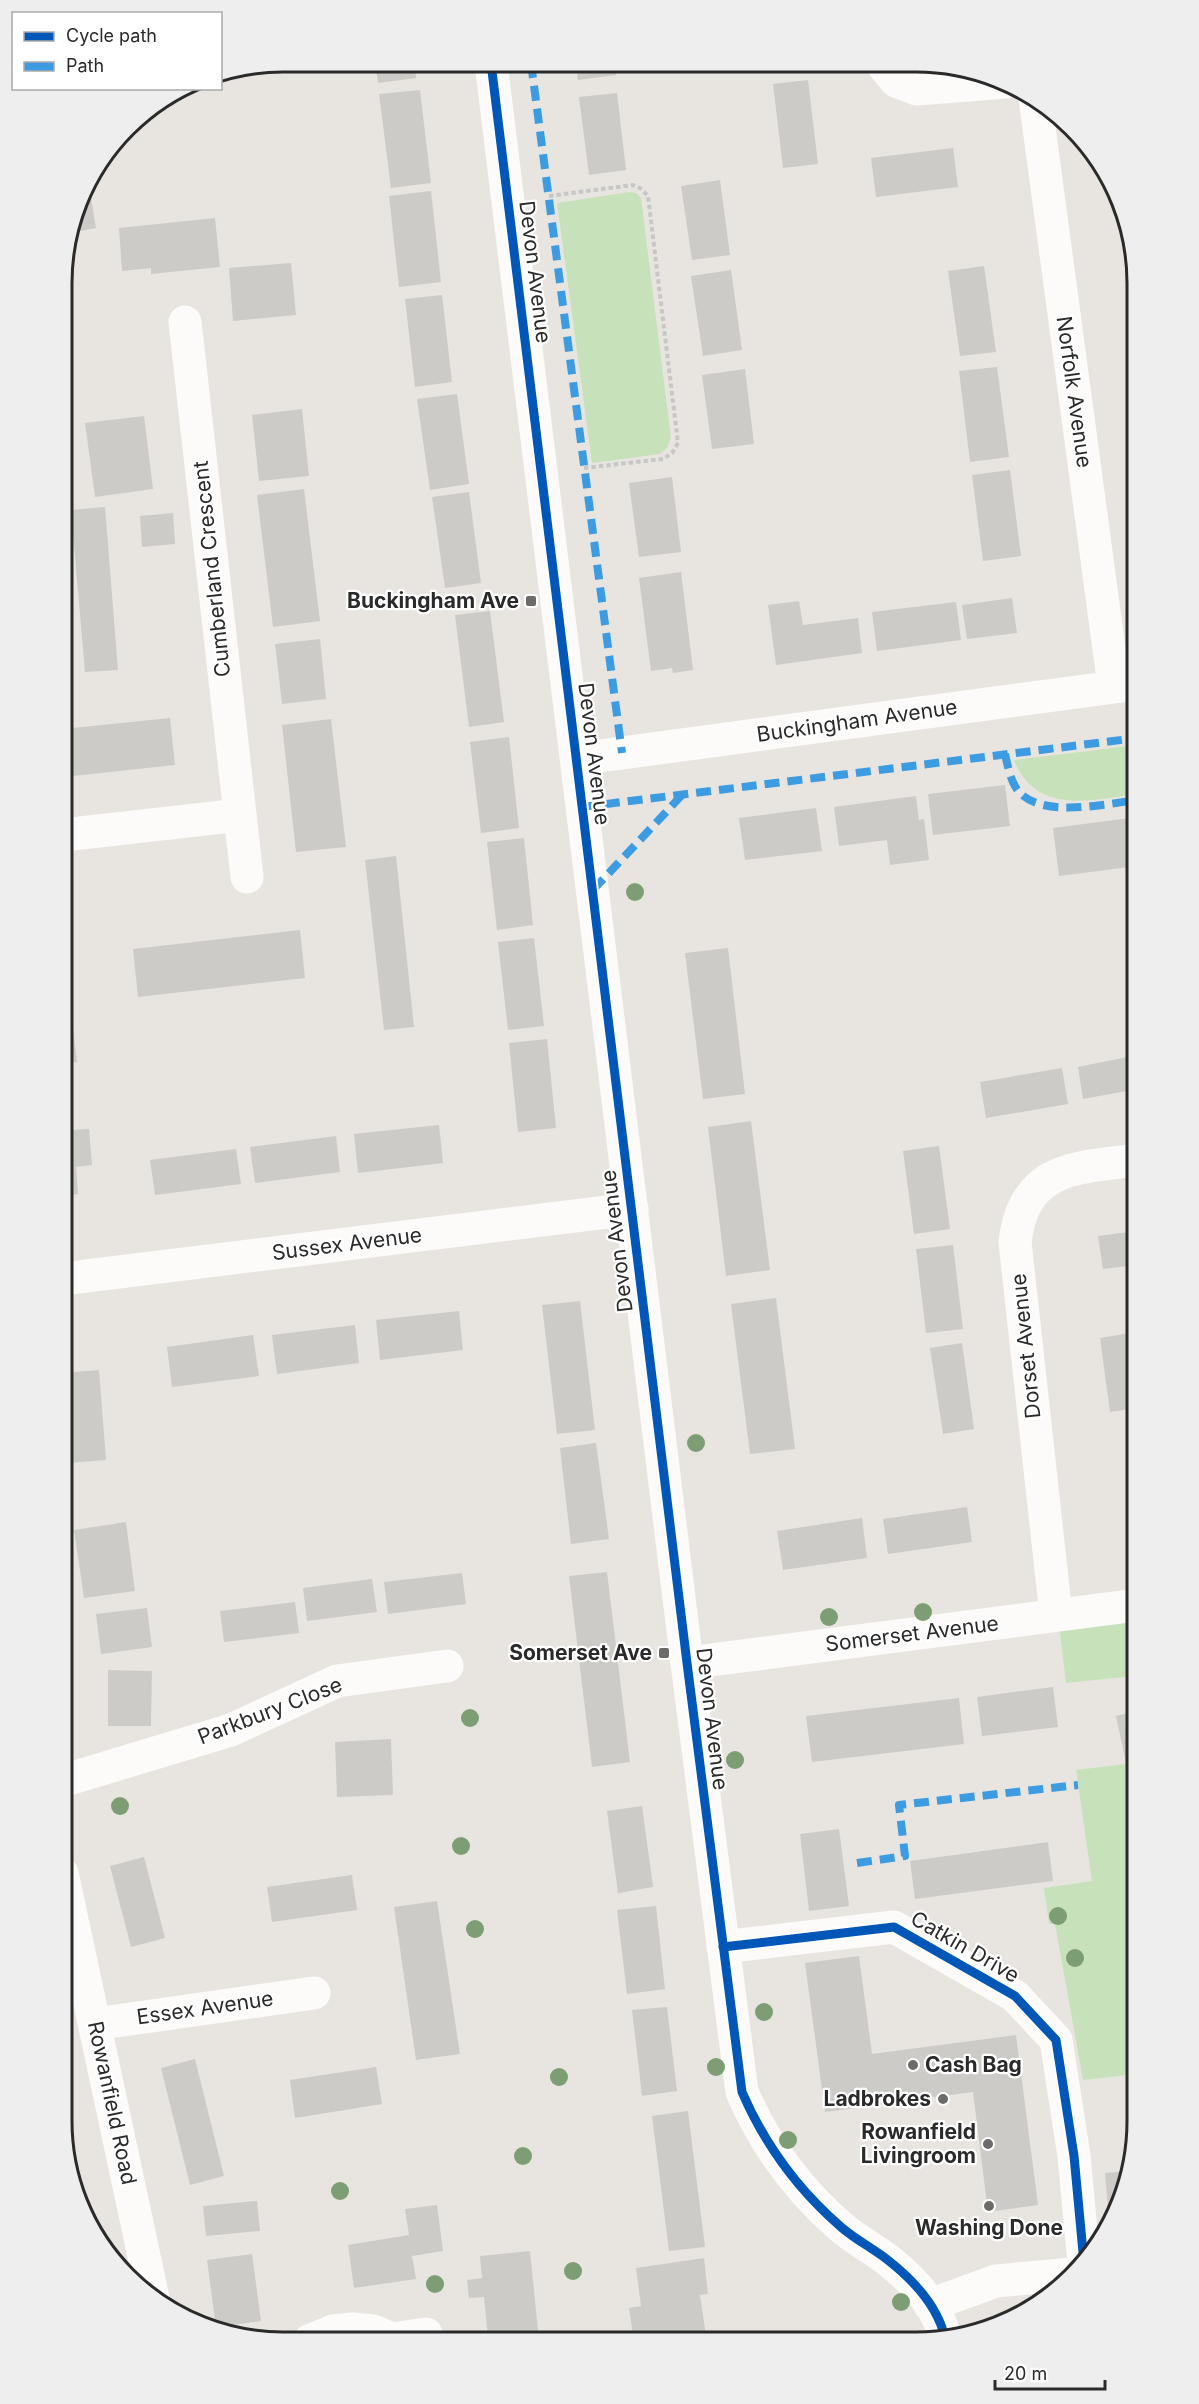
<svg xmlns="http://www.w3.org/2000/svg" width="1199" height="2404" viewBox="0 0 1199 2404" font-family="Inter,sans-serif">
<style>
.green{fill:#c7e2ba}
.building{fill:#cdcbc7}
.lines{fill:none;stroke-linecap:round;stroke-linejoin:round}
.path{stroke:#c8c7c7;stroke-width:4;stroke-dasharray:4.5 3;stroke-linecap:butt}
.minor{stroke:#fcfbfa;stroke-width:33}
.quiet{stroke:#3d9ce1;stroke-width:8;stroke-dasharray:15 8;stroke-linecap:butt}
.cycleway-casing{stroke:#fff;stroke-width:13}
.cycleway{stroke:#0057b8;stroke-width:9}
.tree{fill:#7d9e75}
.poi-dot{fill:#6c6b6a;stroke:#fff;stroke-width:2}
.labels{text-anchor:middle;stroke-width:4.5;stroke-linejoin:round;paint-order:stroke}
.street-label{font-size:21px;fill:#2a2a2a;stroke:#fff}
.poi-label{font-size:21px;font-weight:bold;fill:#2a2a2a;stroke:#fff;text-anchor:end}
.rim{fill:none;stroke:#2a2a2a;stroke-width:3}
</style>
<rect width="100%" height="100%" fill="#e8e5e0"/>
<g class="green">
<polygon points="629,192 636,193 641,198 671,438 667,448 660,454 592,463 557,203"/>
<path d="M1137 745V794C1091 800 1037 816 1014 760Z"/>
<polygon points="1137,1605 1137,1695 1134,1676 1066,1683 1058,1615"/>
<polygon points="1126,1764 1137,1815 1137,2074 1083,2080 1055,1924 1049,1924 1044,1888 1092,1881 1076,1770"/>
</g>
<g class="building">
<polygon points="375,62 415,62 416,78 378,83"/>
<polygon points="576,63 615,64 616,75 578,80"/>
<polygon points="808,80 818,164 783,168 773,84"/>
<polygon points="420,90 431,183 391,188 379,94"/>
<polygon points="617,93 626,170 589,175 579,97"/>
<polygon points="953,148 958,187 876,197 871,158"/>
<polygon points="720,180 730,255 692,260 681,186"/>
<polygon points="431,191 441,282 399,287 389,196"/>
<polygon points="90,192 96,228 70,233 82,193"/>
<polygon points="215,218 220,267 151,274 151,268 122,271 119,228"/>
<polygon points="291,263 296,315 233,321 229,268"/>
<polygon points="984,266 996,352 960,356 948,271"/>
<polygon points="731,270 742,350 703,356 691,276"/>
<polygon points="442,295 452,382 415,387 405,299"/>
<polygon points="997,367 1009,457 970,462 959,371"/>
<polygon points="745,369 754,444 712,449 702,375"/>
<polygon points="457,394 469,484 430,490 417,399"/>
<polygon points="302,409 309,476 259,481 252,415"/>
<polygon points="144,416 153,489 95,497 85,423"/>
<polygon points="1010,470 1021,556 983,561 972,475"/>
<polygon points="672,477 681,552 639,557 629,483"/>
<polygon points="304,489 320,621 273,627 257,495"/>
<polygon points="469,492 481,583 445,588 432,497"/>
<polygon points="105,507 118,670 85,672 71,510"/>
<polygon points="173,513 175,544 142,547 140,516"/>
<polygon points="681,572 693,670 673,673 672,668 651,671 639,578"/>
<polygon points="1012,598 1017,633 967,639 962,605"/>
<polygon points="799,601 803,625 858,618 862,653 776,665 768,605"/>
<polygon points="956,602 961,640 877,651 872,612"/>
<polygon points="490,611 504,722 469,727 455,615"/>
<polygon points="320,639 326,699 282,704 275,644"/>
<polygon points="170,718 175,765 63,777 63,729"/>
<polygon points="331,719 346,847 296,852 282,725"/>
<polygon points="509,737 519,828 481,833 470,742"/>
<polygon points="1005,785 1010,826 933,835 928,794"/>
<polygon points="916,796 919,820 924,819 929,860 890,865 887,840 839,846 834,807"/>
<polygon points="816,808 822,851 745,860 739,818"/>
<polygon points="1137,817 1137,866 1059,876 1053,828"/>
<polygon points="524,838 533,925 497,930 487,842"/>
<polygon points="396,856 414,1027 384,1030 365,860"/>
<polygon points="300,930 305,978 138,997 133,949"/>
<polygon points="534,938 544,1026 508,1030 498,942"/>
<polygon points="63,941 77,1062 63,1063"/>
<polygon points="728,948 745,1094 703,1099 685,953"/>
<polygon points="547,1039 556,1128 518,1132 509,1043"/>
<polygon points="1137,1055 1137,1089 1083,1099 1078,1067"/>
<polygon points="1062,1068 1068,1104 986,1118 980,1082"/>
<polygon points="70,1105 72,1130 89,1129 92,1165 76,1167 78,1194 62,1196 63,1106"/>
<polygon points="751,1121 770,1270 726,1276 708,1127"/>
<polygon points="439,1125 443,1163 358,1173 354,1134"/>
<polygon points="336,1136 340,1172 255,1183 250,1147"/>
<polygon points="939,1146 950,1229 914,1234 903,1151"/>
<polygon points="236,1149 241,1184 155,1195 150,1160"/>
<polygon points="1137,1231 1137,1265 1103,1269 1098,1236"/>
<polygon points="953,1245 963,1329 926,1333 916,1249"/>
<polygon points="776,1298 795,1449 750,1454 731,1304"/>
<polygon points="580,1301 595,1430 557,1434 542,1305"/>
<polygon points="459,1311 463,1350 380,1360 376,1320"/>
<polygon points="355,1325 359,1363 277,1374 272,1335"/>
<polygon points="1136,1332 1137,1408 1110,1412 1100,1338"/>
<polygon points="253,1335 259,1376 172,1387 167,1347"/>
<polygon points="962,1343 974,1429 943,1434 930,1348"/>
<polygon points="99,1370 106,1460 68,1463 62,1373"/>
<polygon points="596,1443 609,1539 571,1544 560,1448"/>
<polygon points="967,1507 972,1542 888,1554 883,1519"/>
<polygon points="862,1518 867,1558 783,1570 777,1531"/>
<polygon points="126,1522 135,1591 84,1598 74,1530"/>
<polygon points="607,1572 630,1762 592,1767 569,1576"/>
<polygon points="462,1573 466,1604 388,1614 384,1582"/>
<polygon points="372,1579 377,1612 307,1621 303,1588"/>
<polygon points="295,1602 299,1633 224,1642 220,1611"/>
<polygon points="147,1608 152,1647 101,1654 96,1614"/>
<polygon points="108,1670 152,1671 151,1726 108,1726"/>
<polygon points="1053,1687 1058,1727 982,1736 977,1697"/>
<polygon points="959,1698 964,1744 812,1762 806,1716"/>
<polygon points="1137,1711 1137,1810 1136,1810 1116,1716"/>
<polygon points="391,1739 393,1795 337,1797 335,1742"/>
<polygon points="642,1806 653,1887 618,1893 607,1811"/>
<polygon points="839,1829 849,1906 809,1911 800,1834"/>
<polygon points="1048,1842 1053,1881 915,1899 910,1861"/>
<polygon points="144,1857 165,1938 131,1947 110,1866"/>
<polygon points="352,1875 357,1910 272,1922 267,1887"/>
<polygon points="437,1901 460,2054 416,2060 394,1907"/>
<polygon points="656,1906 665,1989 627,1994 617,1910"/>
<polygon points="859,1956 872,2054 1016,2035 1038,2205 988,2212 973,2092 825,2112 805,1963"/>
<polygon points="667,2007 677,2091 642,2096 632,2010"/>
<polygon points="195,2059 224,2176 190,2185 161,2068"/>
<polygon points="376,2067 382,2104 295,2118 290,2080"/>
<polygon points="688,2111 705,2247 669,2251 652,2116"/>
<polygon points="1129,2171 1121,2205 1120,2207 1108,2208 1105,2173"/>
<polygon points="257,2201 260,2231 206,2236 203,2206"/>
<polygon points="437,2205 443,2251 412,2256 416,2279 354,2288 348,2245 409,2235 405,2209"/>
<polygon points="530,2251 539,2341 473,2341 473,2339 488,2337 484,2297 469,2298 467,2280 482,2278 480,2256"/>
<polygon points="252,2254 261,2321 216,2327 207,2260"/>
<polygon points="704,2258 708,2294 700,2295 707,2342 634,2342 629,2308 641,2306 636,2268"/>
</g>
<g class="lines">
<polyline class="path" points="549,196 633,185 640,188 648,196 678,443 672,453 663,459 584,468"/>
<g class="minor">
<path d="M491 63 687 1663 742 2092C765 2145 797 2189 841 2227 856 2240 874 2249 889 2261 913 2280 938 2307 945 2338"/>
<polyline points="883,65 896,81 917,89 1006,82"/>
<polyline points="1035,98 1114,686"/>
<polyline points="185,322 247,877"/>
<polyline points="577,759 1137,684"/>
<polyline points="63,835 240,815"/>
<polyline points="62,1279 632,1209"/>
<path d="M1056 1615 1015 1242C1024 1166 1076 1168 1137 1160"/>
<polyline points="687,1663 1137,1605"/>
<polyline points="62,1781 231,1730 337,1681 447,1666"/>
<polyline points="62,1873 153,2298"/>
<polyline points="723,1947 894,1927 1015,1996 1056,2040 1074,2156 1084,2263"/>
<polyline points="95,2024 314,1993"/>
<polyline points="930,2305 996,2281 1073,2274"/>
<polyline points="309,2341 333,2331 353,2329 373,2331 392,2339 426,2334"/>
</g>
<g class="quiet">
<polyline points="531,63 622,753"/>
<path d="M1005 754C1008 767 1011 784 1020 793 1045 818 1105 804 1137 800"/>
<polyline points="582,807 1137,738"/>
<polyline points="593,890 682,795"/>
<polyline points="857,1863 905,1856 899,1805 1078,1785"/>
</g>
<defs>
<g id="cycleway">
<path d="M491 63 687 1663 742 2092C765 2145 797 2189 841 2227 856 2240 874 2249 889 2261 913 2280 938 2307 945 2338"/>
<polyline points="723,1947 894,1927 1015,1996 1056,2040 1074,2156 1084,2263"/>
</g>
</defs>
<use href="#cycleway" class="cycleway-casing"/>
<use href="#cycleway" class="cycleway"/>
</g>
<g class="tree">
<circle cx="635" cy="892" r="9"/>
<circle cx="696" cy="1443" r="9"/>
<circle cx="923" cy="1612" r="9"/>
<circle cx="829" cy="1617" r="9"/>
<circle cx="470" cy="1718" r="9"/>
<circle cx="735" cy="1760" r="9"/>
<circle cx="120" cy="1806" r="9"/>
<circle cx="461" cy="1846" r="9"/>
<circle cx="1058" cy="1916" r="9"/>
<circle cx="475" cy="1929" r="9"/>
<circle cx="1075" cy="1958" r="9"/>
<circle cx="764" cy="2012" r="9"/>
<circle cx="716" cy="2067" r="9"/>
<circle cx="559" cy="2077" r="9"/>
<circle cx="788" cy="2140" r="9"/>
<circle cx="523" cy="2156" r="9"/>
<circle cx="340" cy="2191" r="9"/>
<circle cx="573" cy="2271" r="9"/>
<circle cx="435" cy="2284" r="9"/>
<circle cx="901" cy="2302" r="9"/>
</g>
<g class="poi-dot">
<rect x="525" y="595" width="12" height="12" rx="3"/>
<rect x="658" y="1647" width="12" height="12" rx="3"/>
<circle cx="913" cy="2065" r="6"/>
<circle cx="943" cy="2099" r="6"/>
<circle cx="988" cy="2144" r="6"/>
<circle cx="989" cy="2206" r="6"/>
</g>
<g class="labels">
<g class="street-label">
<text transform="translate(535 272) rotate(83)" y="7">Devon Avenue</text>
<text transform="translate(1074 392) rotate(82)" y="7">Norfolk Avenue</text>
<text transform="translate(212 569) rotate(-96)" y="7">Cumberland Crescent</text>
<text transform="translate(857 721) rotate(-8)" y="7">Buckingham Avenue</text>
<text transform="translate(594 754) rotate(83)" y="7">Devon Avenue</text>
<text transform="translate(617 1241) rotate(-97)" y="7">Devon Avenue</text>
<text transform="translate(347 1244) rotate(-7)" y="7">Sussex Avenue</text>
<text transform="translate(1026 1346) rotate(-96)" y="7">Dorset Avenue</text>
<text transform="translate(912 1634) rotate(-7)" y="7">Somerset Avenue</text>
<text transform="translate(270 1711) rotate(-21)" y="7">Parkbury Close</text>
<text transform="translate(712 1719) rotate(83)" y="7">Devon Avenue</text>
<text transform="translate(965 1947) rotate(30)" y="7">Catkin Drive</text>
<text transform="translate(205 2008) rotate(-8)" y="7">Essex Avenue</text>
<text transform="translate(112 2103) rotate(78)" y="7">Rowanfield Road</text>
</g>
<g class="poi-label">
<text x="519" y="608">Buckingham Ave</text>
<text x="652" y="1660">Somerset Ave</text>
<text x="925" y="2072" text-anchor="start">Cash Bag</text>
<text x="931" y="2106">Ladbrokes</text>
<text x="976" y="2139">Rowanfield<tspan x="976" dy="24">Livingroom</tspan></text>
<text x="989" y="2235" text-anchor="middle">Washing Done</text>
</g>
</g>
<path d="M0 0H1199V2404H0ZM283 72H916A211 211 0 0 1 1127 283V2121A211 211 0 0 1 916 2332H283A211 211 0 0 1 72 2121V283A211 211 0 0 1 283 72Z" fill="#eee" fill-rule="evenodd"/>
<path class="rim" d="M283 72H916A211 211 0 0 1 1127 283V2121A211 211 0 0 1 916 2332H283A211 211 0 0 1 72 2121V283A211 211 0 0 1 283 72Z"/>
<rect x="12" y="12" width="210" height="78" fill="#ffffff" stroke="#aaaaaa" stroke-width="1.5"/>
<rect x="24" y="32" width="30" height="9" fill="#0057b8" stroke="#aaaaaa" stroke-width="1.5"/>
<text x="66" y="42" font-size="18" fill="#2a2a2a">Cycle path</text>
<rect x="24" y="62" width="30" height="9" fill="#3d9ce1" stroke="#aaaaaa" stroke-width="1.5"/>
<text x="66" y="72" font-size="18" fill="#2a2a2a">Path</text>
<path d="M995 2380v9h110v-9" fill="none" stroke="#2a2a2a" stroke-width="3"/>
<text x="1004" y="2380" font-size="18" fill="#2a2a2a" stroke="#ffffff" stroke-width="4.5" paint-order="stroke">20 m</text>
</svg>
